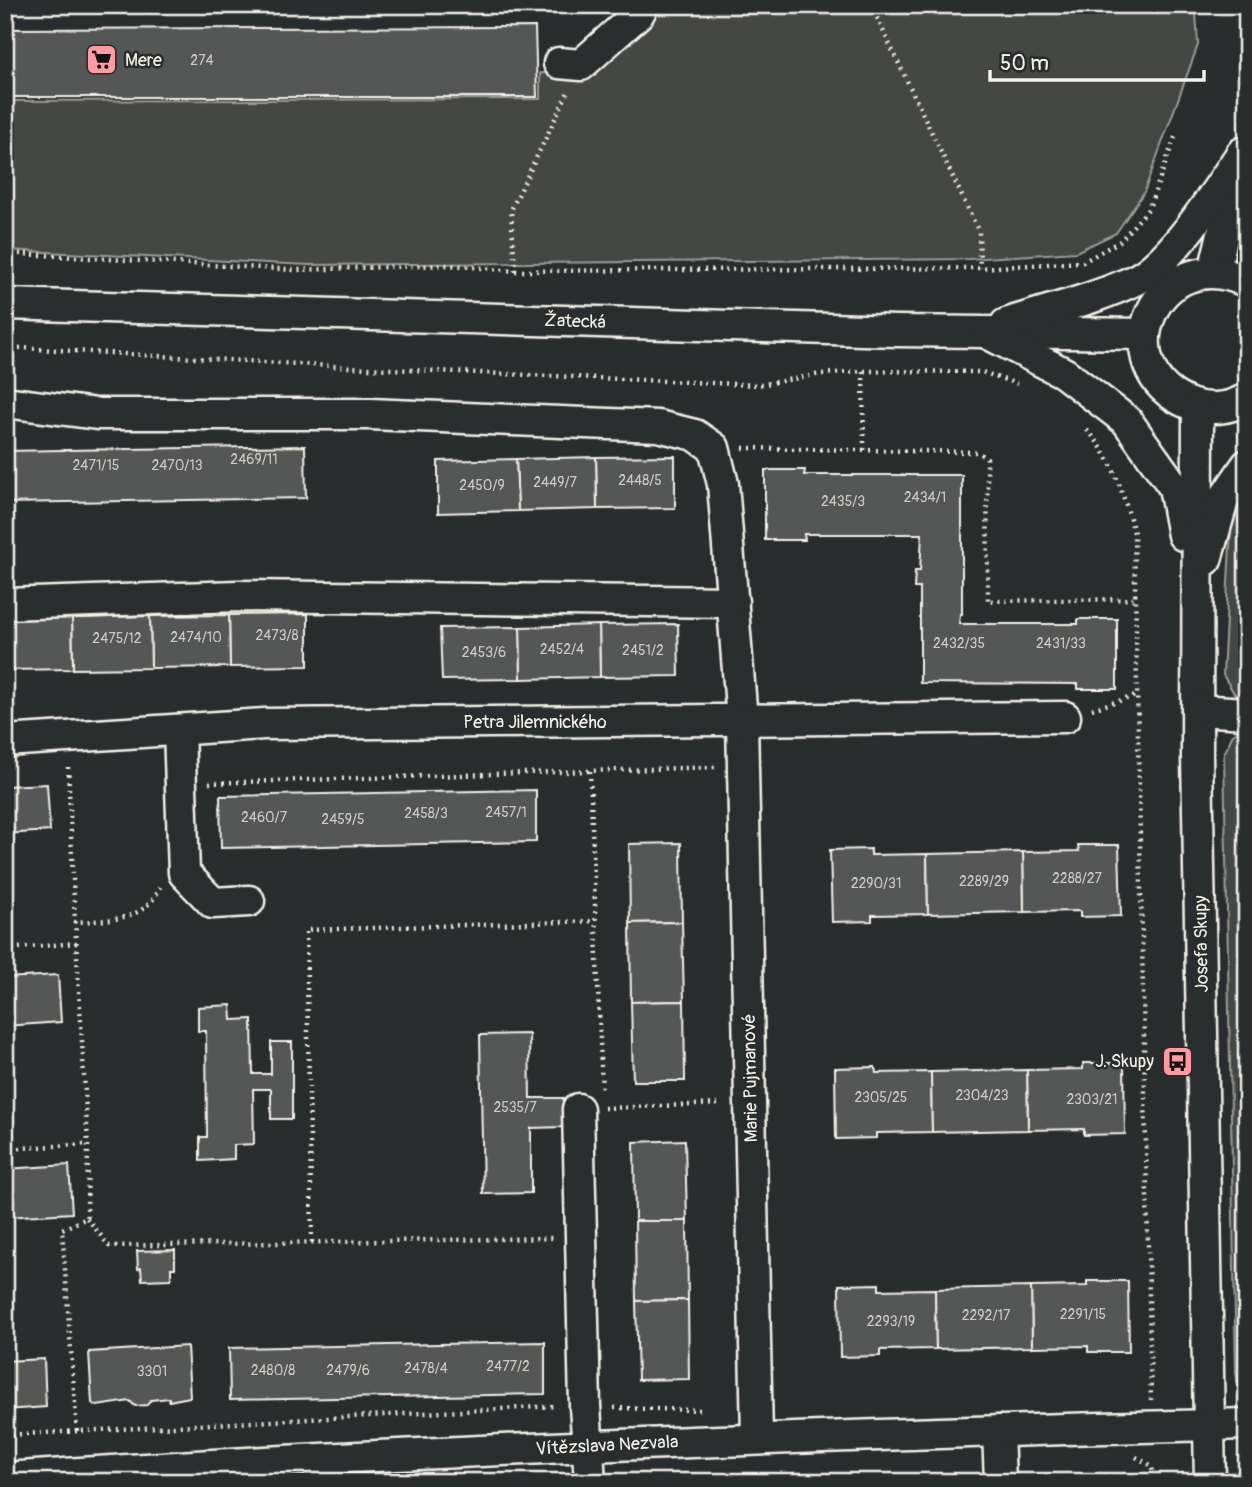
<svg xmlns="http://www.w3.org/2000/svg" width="1252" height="1487" viewBox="0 0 1252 1487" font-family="Pangolin,sans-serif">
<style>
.green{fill:#444645;stroke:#9c9c96;stroke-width:2}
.building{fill:#555756;stroke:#f4f1e8;stroke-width:2}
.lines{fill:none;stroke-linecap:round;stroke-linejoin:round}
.minor-casing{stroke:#f4f1e8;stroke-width:35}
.path{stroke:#f4f1e8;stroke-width:4.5;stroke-dasharray:2 5;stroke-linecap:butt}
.minor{stroke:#2a2d2e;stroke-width:30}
.labels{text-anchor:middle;stroke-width:5;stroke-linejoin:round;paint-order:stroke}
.number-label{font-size:14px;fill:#cccac4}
.poi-label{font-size:18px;fill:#f4f1e8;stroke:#2a2d2e;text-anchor:start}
.street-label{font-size:18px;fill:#f4f1e8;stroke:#2a2d2e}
</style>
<rect width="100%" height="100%" fill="#2a2d2e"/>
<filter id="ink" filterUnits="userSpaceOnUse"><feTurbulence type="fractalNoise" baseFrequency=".0143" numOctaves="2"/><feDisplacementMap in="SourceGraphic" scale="14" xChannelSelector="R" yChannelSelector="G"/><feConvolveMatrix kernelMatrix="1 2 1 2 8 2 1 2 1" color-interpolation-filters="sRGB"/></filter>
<g filter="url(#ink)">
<g class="green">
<polygon points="657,5 1191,5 1196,13 1198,45 1144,192 1116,233 1076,252 969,259 309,265 5,250 5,101 540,99 540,73 562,74 629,35 640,34"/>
<polygon points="1247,481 1247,702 1234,693 1223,675 1231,527"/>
<polygon points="1247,726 1247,1397 1238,1386 1236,1372 1224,754 1233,734"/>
</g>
<g class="building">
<polygon points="535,27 537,97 5,97 5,29"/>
<polygon points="305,446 306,498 5,503 5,451"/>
<polygon points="675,456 675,508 597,509 596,457"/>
<polygon points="596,457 597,509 518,511 516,459"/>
<polygon points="516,459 518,511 438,513 438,461"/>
<polygon points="765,470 805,470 804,475 962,475 962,614 960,614 959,624 1078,624 1078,619 1117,619 1117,689 1078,689 1078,684 920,683 920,588 914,588 915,571 920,571 922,534 804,534 805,540 765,540"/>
<polygon points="308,614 308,666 230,667 229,615"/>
<polygon points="229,615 230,667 151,668 150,616"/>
<polygon points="150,616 151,668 73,669 72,618"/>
<polygon points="72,618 73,669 5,670 5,619"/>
<polygon points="678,624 679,676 600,677 599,625"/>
<polygon points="599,625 600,677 521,679 520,627"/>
<polygon points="520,627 521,679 442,680 440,628"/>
<polygon points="47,784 50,831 5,834 5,786"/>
<polygon points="536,790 536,842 221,848 220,796"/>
<polygon points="681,843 682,922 630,923 629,844"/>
<polygon points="1078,845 1119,845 1121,916 1080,917 1080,911 1024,912 1023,852 1079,851"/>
<polygon points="871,849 871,855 927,854 928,914 872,915 872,921 832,922 830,850"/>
<polygon points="1023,852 1024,912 928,914 927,854"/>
<polygon points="682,922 684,1001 631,1002 630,923"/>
<polygon points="58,975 61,1022 5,1026 5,978"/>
<polygon points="684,1001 685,1081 633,1081 631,1002"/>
<polygon points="231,1005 232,1020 252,1019 253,1074 271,1074 271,1042 292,1042 292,1119 271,1119 271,1089 253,1089 254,1144 234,1145 234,1159 200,1161 200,1137 207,1137 206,1031 198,1031 198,1007"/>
<polygon points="529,1034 530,1098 563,1098 564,1127 531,1128 531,1193 483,1194 480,1035"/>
<polygon points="1083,1063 1124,1063 1125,1134 1084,1135 1084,1129 1028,1130 1027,1070 1083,1069"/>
<polygon points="875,1067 876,1073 931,1072 932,1132 876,1133 876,1138 836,1139 835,1068"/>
<polygon points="1027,1070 1028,1130 932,1132 931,1072"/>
<polygon points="685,1140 687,1221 635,1221 634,1142"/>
<polygon points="69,1165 72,1213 5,1217 5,1169"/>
<polygon points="635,1221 687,1221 688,1300 636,1301"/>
<polygon points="175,1250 175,1268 171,1268 171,1279 142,1280 141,1268 138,1269 137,1251"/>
<polygon points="1087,1281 1128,1281 1129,1352 1088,1352 1088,1346 1032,1347 1031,1287 1087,1286"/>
<polygon points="879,1284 879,1290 935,1289 936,1349 880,1350 880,1356 840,1357 839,1285"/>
<polygon points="1031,1287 1032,1347 936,1349 935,1289"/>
<polygon points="688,1300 689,1379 638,1380 636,1301"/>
<polygon points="545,1342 545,1394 230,1400 229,1348"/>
<polygon points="187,1346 190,1397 169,1401 169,1398 151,1400 147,1405 135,1406 130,1401 97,1406 92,1403 89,1352"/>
<polygon points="44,1359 46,1407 5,1410 5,1361"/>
</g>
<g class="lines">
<defs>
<g id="minor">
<polyline points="559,63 581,65 639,13 643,5"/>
<polyline points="1214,272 1238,170"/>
<path d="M1247 282C1156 238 1101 369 1190 404 1208 411 1231 409 1247 398"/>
<polyline points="5,304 897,331 1144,334"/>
<path d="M1006 324C1048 310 1100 298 1139 278 1175 258 1219 187 1242 153"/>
<polyline points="989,334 1064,373 1127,421 1174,487 1183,535"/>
<polyline points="5,402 97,414 370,414 658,426 695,435 714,448 723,484 742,720 757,1437"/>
<polyline points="1198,407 1197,755 1210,1482"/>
<polyline points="1206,560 1223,500 1247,465"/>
<polyline points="5,604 238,596 733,602"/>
<polyline points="1197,710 1247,713"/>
<polyline points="179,730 184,873 213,903 249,901"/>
<polyline points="5,741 264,724 1065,717"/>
<polyline points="578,1109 585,1406 590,1482"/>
<polyline points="998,1431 1000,1482"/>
<path d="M5 1478C419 1450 833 1435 1247 1424"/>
</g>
</defs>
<use href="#minor" class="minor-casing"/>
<g class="path">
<polyline points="871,5 979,232 980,268"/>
<polyline points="5,253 295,270 450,265 515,271 980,268 1083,262 1120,241 1149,208 1175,137"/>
<polyline points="515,271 511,210 568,92"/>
<polyline points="5,347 366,368 759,385 821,374 863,371 982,372 1017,384"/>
<polyline points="863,371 864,450"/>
<path d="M1087 430C1113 456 1125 499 1134 533L1151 1400"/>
<polyline points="743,448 976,452 987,458 988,601 1137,599"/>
<polyline points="1092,709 1139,695"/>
<polyline points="68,767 75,922"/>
<polyline points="590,771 602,1092"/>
<polyline points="209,783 715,767"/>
<polyline points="5,949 77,943"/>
<polyline points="604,1108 721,1104"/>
<polyline points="5,1149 88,1144"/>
<polyline points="87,1218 109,1246 555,1238"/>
<polyline points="312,1242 306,930 595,921"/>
<polyline points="614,1408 700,1410"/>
<path d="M77 1431 62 1229 87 1218 88 1144 75 922C108 920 146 922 160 887"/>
<polyline points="5,1435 557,1406"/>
<polyline points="1136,1457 1152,1466 1154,1482"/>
</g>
<use href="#minor" class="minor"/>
</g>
</g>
<defs>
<symbol id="supermarket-square" viewBox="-11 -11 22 22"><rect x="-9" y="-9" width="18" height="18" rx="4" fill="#ff9aa2" stroke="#2a2d2e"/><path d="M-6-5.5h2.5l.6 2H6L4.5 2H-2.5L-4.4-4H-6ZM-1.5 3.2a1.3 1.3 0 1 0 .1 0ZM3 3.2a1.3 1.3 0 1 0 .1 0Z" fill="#111"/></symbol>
<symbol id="bus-square" viewBox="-11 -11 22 22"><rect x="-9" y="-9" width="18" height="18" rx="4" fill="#ff9aa2" stroke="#2a2d2e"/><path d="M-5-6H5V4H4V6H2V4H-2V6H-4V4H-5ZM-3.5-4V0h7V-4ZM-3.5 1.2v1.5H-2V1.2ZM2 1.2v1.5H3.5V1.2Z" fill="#111"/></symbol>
</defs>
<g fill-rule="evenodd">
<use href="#supermarket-square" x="84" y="42" width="35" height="35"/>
<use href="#bus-square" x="1160" y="1044" width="35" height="35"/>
</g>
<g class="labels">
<g class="number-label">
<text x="202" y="65">274</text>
<text x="254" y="464">2469/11</text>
<text x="96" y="470">2471/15</text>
<text x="177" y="470">2470/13</text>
<text x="640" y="485">2448/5</text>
<text x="555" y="487">2449/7</text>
<text x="482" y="490">2450/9</text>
<text x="925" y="502">2434/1</text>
<text x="843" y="506">2435/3</text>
<text x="277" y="640">2473/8</text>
<text x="196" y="642">2474/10</text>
<text x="117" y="643">2475/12</text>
<text x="959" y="648">2432/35</text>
<text x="1061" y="648">2431/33</text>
<text x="562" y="654">2452/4</text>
<text x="643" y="655">2451/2</text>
<text x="484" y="657">2453/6</text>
<text x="506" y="817">2457/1</text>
<text x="426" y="818">2458/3</text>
<text x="264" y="822">2460/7</text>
<text x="343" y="824">2459/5</text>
<text x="1077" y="883">2288/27</text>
<text x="984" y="886">2289/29</text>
<text x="876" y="888">2290/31</text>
<text x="982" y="1100">2304/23</text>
<text x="881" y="1102">2305/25</text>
<text x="1092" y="1104">2303/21</text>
<text x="515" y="1112">2535/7</text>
<text x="1083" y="1319">2291/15</text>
<text x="986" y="1320">2292/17</text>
<text x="891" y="1326">2293/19</text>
<text x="508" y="1371">2477/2</text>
<text x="426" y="1373">2478/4</text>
<text x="273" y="1375">2480/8</text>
<text x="348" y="1375">2479/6</text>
<text x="152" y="1376">3301</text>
</g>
<g class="poi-label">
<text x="125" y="66">Mere</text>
<text x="1154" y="1067" text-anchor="end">J. Skupy</text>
</g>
<g class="street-label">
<text transform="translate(575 321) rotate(2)" y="6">Žatecká</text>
<text x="535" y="728">Petra Jilemnického</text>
<text transform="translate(1201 944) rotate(-91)" y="6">Josefa Skupy</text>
<text transform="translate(750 1078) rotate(-91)" y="6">Marie Pujmanové</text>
<text transform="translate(607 1445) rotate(-3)" y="6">Vítězslava Nezvala</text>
</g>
</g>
<rect width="1252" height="1487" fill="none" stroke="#2a2d2e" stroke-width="28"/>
<rect x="14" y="14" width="1224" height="1459" fill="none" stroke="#f4f1e8" stroke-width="2.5" filter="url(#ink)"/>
<path d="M990 70v10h214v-10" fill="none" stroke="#f4f1e8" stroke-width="3.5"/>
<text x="1000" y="70" font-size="21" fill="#f4f1e8" stroke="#2a2d2e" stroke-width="5" paint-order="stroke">50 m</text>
</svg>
